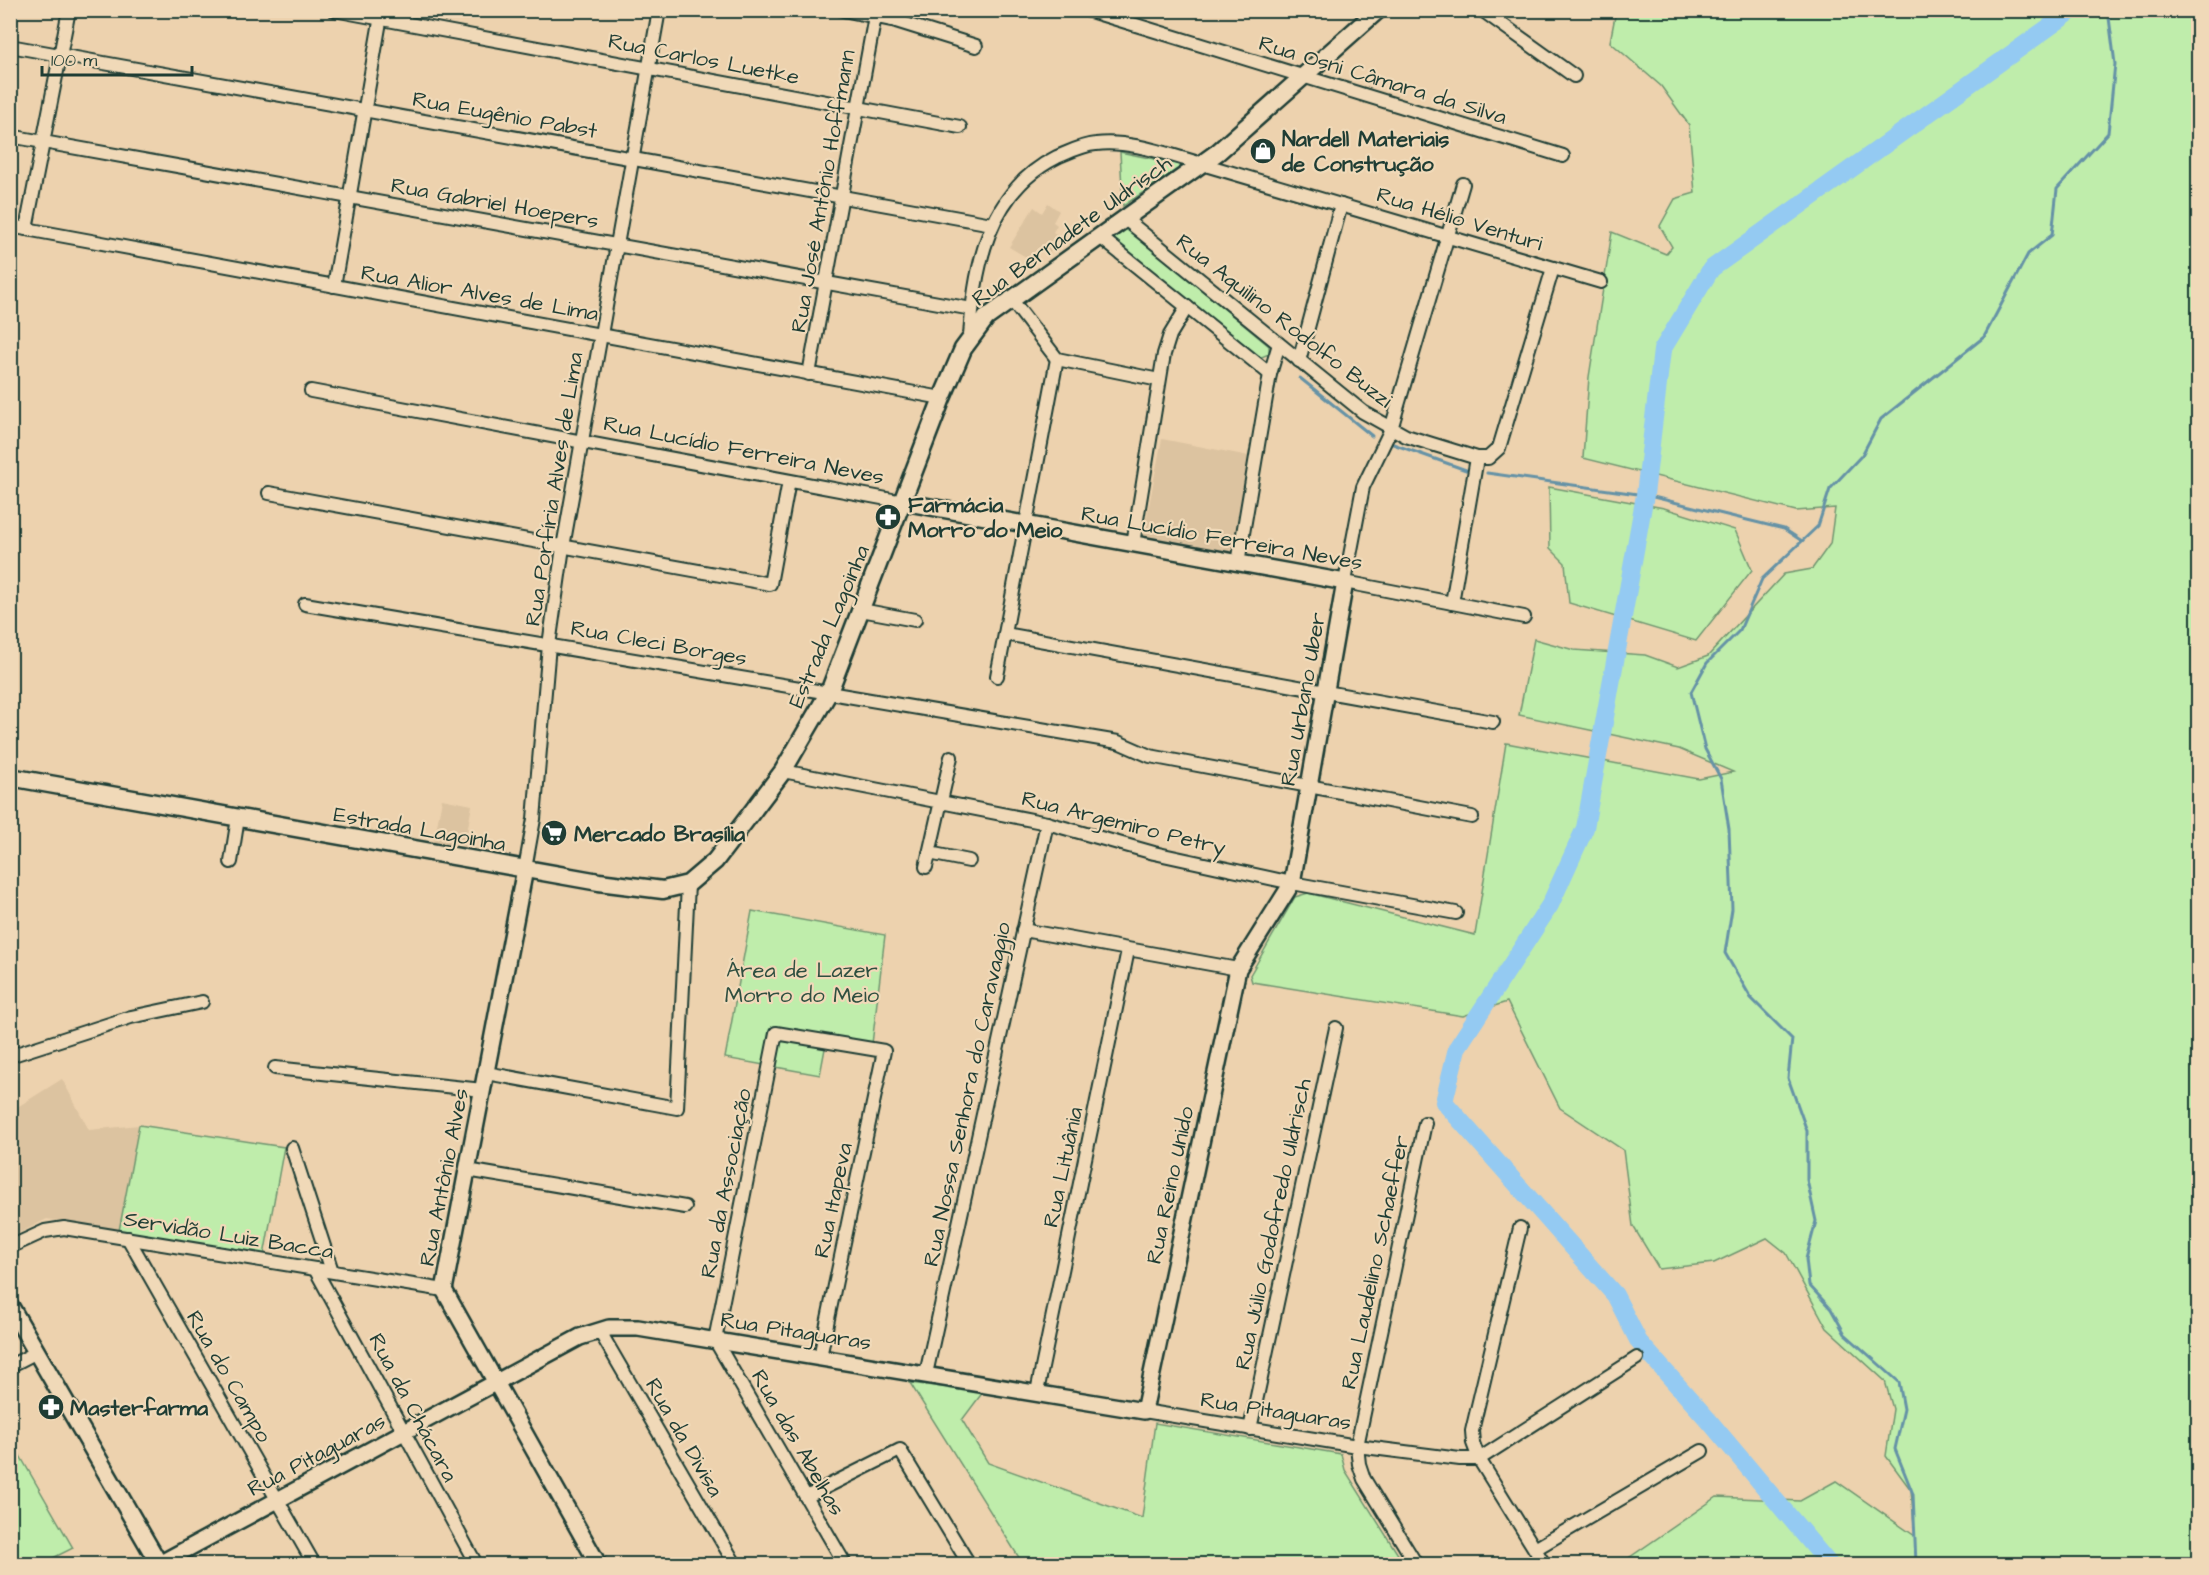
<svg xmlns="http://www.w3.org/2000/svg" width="2209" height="1575" viewBox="0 0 2209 1575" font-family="'Architects Daughter',sans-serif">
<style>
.built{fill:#dcc3a0}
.green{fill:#bfedab;stroke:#6f9570;stroke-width:1.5}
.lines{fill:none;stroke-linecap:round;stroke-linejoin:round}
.stream{stroke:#6592a6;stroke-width:3}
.river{stroke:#94caf2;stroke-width:18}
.minor-casing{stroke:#1f3d34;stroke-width:16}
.tertiary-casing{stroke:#1f3d34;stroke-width:20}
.secondary-casing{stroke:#1f3d34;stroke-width:21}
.minor{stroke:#f0d9b8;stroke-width:12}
.tertiary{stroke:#f0d9b8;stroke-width:15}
.secondary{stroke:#f0d9b8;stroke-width:16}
.labels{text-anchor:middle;stroke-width:4.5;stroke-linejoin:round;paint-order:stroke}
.street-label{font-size:22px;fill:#1f3d34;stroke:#f0d9b8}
.poi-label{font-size:22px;font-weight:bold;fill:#1f3d34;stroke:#f0d9b8;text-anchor:start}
.park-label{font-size:22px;fill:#2f4f40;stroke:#f0d9b8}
</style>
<rect width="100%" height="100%" fill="#edd2ae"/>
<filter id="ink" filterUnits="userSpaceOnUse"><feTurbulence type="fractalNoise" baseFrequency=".0167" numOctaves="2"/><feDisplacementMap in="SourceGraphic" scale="12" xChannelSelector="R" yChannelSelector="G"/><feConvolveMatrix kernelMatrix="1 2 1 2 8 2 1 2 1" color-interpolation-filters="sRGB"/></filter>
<g filter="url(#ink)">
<g class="built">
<polygon points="1048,203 1059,211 1053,222 1057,225 1053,232 1060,237 1049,254 1038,248 1031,260 1009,247 1034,207 1042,213"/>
<polygon points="1162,439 1249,456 1231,553 1143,536"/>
<polygon points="442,799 472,805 464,849 434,842"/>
<polygon points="62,1079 89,1130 139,1125 119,1231 47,1219 11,1237 11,1111"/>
</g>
<g class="green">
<polygon points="1616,11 2198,11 2198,1564 1620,1564 1717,1497 1800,1501 1836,1481 1915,1536 1911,1490 1886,1456 1893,1409 1885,1381 1827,1328 1786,1253 1767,1238 1714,1263 1659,1269 1633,1226 1623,1150 1560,1108 1507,1002 1463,1016 1252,982 1250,975 1295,897 1308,893 1475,935 1506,743 1699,779 1733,772 1679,749 1519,715 1534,639 1574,650 1645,655 1678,667 1708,656 1784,574 1812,569 1830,544 1835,508 1796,511 1583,458 1589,377 1612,232 1666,254 1672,247 1660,226 1675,199 1695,193 1689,125 1661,86 1610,42"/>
<polygon points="1120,152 1183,165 1123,206"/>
<polygon points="1124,229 1128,229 1269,346 1269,354 1259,358 1113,241 1117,233"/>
<polygon points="1549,487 1664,508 1735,530 1752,570 1696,641 1569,603 1565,563 1550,548"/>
<polygon points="752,911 885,935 872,1044 827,1038 820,1075 725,1058"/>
<polygon points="139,1125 284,1147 264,1256 119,1231"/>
<polygon points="910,1383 983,1392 962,1420 988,1463 1142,1518 1155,1423 1341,1454 1345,1470 1404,1564 1023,1564"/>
<polygon points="11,1440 73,1548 41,1564 11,1564"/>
</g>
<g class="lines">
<g class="stream">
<polyline points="1300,378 1372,436"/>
<polyline points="1393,444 1466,470"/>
<polyline points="1487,473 1645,495 1784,529 1802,541"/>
<polyline points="1916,1564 1913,1494 1895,1449 1904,1409 1899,1382 1845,1334 1831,1309 1809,1285 1806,1259 1816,1221 1807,1180 1807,1131 1788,1078 1792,1039 1751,998 1725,953 1732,909 1729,829 1721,779 1705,749 1691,692 1707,663 1740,630 1762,579 1818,526 1830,489 1862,455 1881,419 1984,337 2028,254 2052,235 2057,189 2108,133 2115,64 2108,10"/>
</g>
<polyline class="river" points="1829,1564 1710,1422 1639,1342 1615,1295 1444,1102 1457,1048 1550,905 1585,828 1645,495 1662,350 1711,269 2073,10"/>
<defs>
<g id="minor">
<polyline points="334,10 960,127"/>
<polyline points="843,10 896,21 976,46"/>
<polyline points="1087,10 1563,156"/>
<polyline points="1482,10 1574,76"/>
<polyline points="10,46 992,224"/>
<polyline points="10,136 972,309"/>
<polyline points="1463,184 1391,429 1363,487 1345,582 1524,617"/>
<polyline points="1124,218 1363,412 1406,436 1477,458 1488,458 1499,448 1553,268"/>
<polyline points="10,226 942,398"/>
<polyline points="26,229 69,10"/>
<polyline points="1099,236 1270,374"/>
<polyline points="334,286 382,10"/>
<polyline points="1010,298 1057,359 1159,380"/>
<path d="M970 337C974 268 988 191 1057 157 1069 152 1082 145 1096 144 1124 140 1158 151 1185 159L1601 282"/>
<polyline points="1299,361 1341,205"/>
<polyline points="809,374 875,16"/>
<polyline points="311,391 903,502"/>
<polyline points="269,493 770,584 789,481"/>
<polyline points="1133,544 1164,354 1170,335 1187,307"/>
<polyline points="1238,563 1270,374 1279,344"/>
<polyline points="1452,603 1477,458"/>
<polyline points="305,604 1118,742 1150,756 1472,817"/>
<polyline points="861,610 915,620"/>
<polyline points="1005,634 1493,722"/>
<polyline points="997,676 1057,359"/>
<polyline points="783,771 1047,823 1154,853 1292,883 1456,913"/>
<polyline points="929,853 969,861"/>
<polyline points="231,862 238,818"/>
<polyline points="926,867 951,757"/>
<polyline points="525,869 534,819 549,645 563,547 659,10"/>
<polyline points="1023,930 1238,969"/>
<polyline points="10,1056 131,1017 202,1002"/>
<polyline points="275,1068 483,1090"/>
<polyline points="486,1073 677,1108 688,884"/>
<polyline points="292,1148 332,1271"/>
<polyline points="467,1170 685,1207"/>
<polyline points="1520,1228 1472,1431 1473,1443 1479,1459 1544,1564"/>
<polyline points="128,1238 314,1564"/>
<polyline points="10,1247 45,1231 64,1228 444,1290"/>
<polyline points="315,1269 476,1564"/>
<polyline points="599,1330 735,1564"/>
<polyline points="820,1357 884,1051 776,1033 715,1340 845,1564"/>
<polyline points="10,1366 37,1352"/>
<polyline points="926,1374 1047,823"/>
<polyline points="1037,1392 1128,950"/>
<polyline points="1144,1411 1357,1446 1460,1459 1479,1459"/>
<polyline points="1250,1429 1336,1028"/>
<polyline points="1479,1459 1637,1358"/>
<polyline points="806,1497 900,1450 969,1564"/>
<polyline points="1535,1549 1702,1451"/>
<polyline points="1416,1564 1364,1479 1359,1464 1357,1446 1425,1123"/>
</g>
<g id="tertiary">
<polyline points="525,869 444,1290 598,1564"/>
<polyline points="159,1564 580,1337 609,1328 638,1328 1144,1411 1238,969 1292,883 1345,582 903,502"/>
</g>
<g id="secondary">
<polyline points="10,777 599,882 663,890 688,884 715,861 783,771 829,692 942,398 963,349 986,318 1218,152 1378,10"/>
<polyline points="10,1306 159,1564"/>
</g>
</defs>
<use href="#minor" class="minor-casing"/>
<use href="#tertiary" class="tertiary-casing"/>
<use href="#secondary" class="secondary-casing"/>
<use href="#minor" class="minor"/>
<use href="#tertiary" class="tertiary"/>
<use href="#secondary" class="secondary"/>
</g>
</g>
<defs>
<symbol id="shop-disc" viewBox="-11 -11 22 22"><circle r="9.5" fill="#1f3d34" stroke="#f0d9b8"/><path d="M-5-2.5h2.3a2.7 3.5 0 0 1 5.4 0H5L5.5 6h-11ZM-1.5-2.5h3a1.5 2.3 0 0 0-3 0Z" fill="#fff"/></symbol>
<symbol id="pharmacy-disc" viewBox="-11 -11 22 22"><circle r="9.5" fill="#1f3d34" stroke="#f0d9b8"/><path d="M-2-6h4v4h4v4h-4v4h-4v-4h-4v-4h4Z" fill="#fff"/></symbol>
<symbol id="supermarket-disc" viewBox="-11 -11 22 22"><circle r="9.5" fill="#1f3d34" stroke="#f0d9b8"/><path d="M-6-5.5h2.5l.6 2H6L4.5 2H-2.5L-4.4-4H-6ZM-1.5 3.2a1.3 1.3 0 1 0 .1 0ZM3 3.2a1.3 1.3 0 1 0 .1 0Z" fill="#fff"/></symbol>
</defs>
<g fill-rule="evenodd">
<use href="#shop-disc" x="1248" y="136" width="30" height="30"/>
<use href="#pharmacy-disc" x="873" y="502" width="30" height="30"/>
<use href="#supermarket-disc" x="539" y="818" width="30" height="30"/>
<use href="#pharmacy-disc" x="36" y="1392" width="30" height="30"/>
</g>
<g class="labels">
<g class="street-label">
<text transform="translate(704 58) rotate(11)" y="8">Rua Carlos Luetke</text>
<text transform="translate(1383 79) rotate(17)" y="8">Rua Osni Câmara da Silva</text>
<text transform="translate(505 114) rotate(10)" y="8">Rua Eugênio Pabst</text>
<text transform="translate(822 191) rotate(-80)" y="8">Rua José Antônio Hoffmann</text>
<text transform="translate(495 202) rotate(10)" y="8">Rua Gabriel Hoepers</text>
<text transform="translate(1460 218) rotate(17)" y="8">Rua Hélio Venturi</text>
<text transform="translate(1071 230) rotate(-36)" y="8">Rua Bernadete Uldrisch</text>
<text transform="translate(480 292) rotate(10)" y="8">Rua Alior Alves de Lima</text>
<text transform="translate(1285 320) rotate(38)" y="8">Rua Aquilino Rodolfo Buzzi</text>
<text transform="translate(744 449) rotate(11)" y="8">Rua Lucídio Ferreira Neves</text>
<text transform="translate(553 489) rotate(-81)" y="8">Rua Porfíria Alves de Lima</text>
<text transform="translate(1222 537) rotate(10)" y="8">Rua Lucídio Ferreira Neves</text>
<text transform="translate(828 626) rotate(-67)" y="8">Estrada Lagoinha</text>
<text transform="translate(659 642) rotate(10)" y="8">Rua Cleci Borges</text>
<text transform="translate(1302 699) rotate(-80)" y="8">Rua Urbano Uber</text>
<text transform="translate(1124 822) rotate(14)" y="8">Rua Argemiro Petry</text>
<text transform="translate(420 828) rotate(10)" y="8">Estrada Lagoinha</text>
<text transform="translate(966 1094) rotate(-78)" y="8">Rua Nossa Senhora do Caravaggio</text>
<text transform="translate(1062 1167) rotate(-78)" y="8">Rua Lituânia</text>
<text transform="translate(443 1177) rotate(-79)" y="8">Rua Antônio Alves</text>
<text transform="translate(725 1183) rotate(-79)" y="8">Rua da Associação</text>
<text transform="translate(1169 1185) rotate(-78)" y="8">Rua Reino Unido</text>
<text transform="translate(832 1200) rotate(-78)" y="8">Rua Itapeva</text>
<text transform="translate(1272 1224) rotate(-78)" y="8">Rua Júlio Godofredo Uldrisch</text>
<text transform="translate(229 1234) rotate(9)" y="8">Servidão Luiz Bacca</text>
<text transform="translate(1374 1262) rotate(-78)" y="8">Rua Laudelino Schaeffer</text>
<text transform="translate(796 1330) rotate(9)" y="8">Rua Pitaguaras</text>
<text transform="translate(230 1376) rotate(60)" y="8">Rua do Campo</text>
<text transform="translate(414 1407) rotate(62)" y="8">Rua da Chácara</text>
<text transform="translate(1276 1410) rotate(9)" y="8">Rua Pitaguaras</text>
<text transform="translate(685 1437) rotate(60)" y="8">Rua da Divisa</text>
<text transform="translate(799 1442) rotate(60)" y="8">Rua das Abelhas</text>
<text transform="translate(316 1454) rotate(-28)" y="8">Rua Pitaguaras</text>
</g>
<g class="poi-label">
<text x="1282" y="146">Nardell Materiais<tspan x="1282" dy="25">de Construção</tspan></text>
<text x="908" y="512">Farmácia<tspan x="908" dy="25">Morro do Meio</tspan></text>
<text x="574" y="841">Mercado Brasília</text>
<text x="70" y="1415">Masterfarma</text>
</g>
<g class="park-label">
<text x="802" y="977">Área de Lazer<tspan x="802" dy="25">Morro do Meio</tspan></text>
</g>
</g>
<rect width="2209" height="1575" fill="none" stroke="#f0d9b8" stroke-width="36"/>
<rect x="18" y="18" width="2173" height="1539" fill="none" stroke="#1f3d34" stroke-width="2" filter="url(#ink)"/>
<path d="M42 66v9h150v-9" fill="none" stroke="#1f3d34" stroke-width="3"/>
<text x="51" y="66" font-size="18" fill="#1f3d34" stroke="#f0d9b8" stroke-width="4.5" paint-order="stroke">100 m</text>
</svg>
